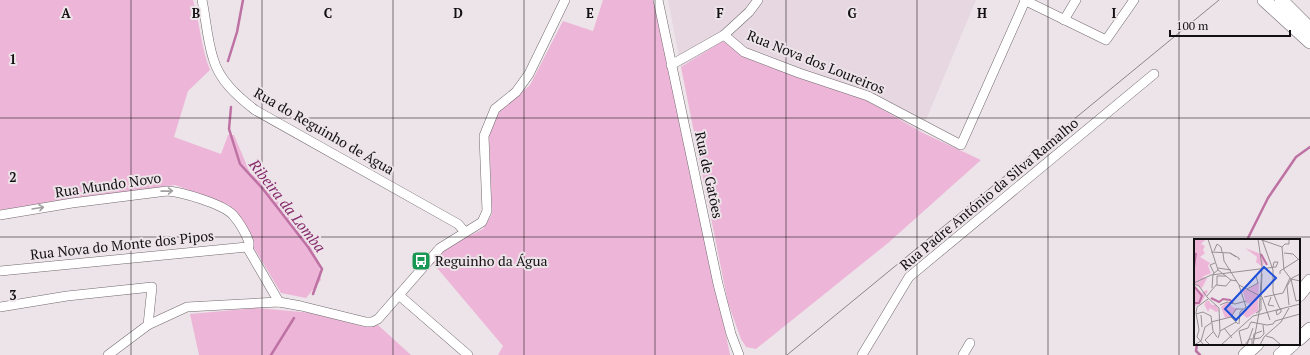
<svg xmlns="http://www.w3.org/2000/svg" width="1310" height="355" viewBox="0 0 1310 355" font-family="'PT Serif',serif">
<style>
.built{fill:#e6d7e0}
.green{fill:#edb6d8}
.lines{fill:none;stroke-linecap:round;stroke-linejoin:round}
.stream{stroke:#be72a4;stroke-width:2.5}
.minor-casing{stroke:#71696e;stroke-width:10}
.highway-casing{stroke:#71696e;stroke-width:14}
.minor{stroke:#fff;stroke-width:9}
.highway{stroke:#fff;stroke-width:13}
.tram{stroke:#8b8488;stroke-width:1}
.oneway{stroke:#a19fa0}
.grid{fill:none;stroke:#131012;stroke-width:1;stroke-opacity:0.55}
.labels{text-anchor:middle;stroke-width:4;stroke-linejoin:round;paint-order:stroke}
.street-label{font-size:14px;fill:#131012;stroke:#ede4e9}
.poi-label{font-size:14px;fill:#131012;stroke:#ede4e9;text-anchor:start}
.water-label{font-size:15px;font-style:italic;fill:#85296a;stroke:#ede4e9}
.inset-river{fill:none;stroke:#be72a4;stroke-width:2}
.inset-road{fill:none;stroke:#968f93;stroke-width:1}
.view{fill:#1d4ed8;fill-opacity:0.15;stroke:#1d4ed8;stroke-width:2}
.inset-edge{fill:none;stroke:#131012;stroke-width:2}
.grid-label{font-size:13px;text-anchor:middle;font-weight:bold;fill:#131012;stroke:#ede4e9;stroke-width:4;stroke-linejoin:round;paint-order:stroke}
</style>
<rect width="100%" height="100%" fill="#ede4e9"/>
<polygon class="built" points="668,0 976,0 921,132 866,100 743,55 724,41 681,67"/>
<g class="green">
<path d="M0 0H193C200 23 201 48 210 70L188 91 174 137 221 154 228 135H234L250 173 266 185 309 244 319 262 321 280 306 298 281 293 254 248V240L229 205 175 185 0 210Z"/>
<polygon points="603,0 655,0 707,240 730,355 498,355 503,346 432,262 443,249 483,229 492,214 489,133 500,111 530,85 563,21 593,31"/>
<polygon points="723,41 743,55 866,100 921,132 981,160 888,243 756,349 746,347 741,339 728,303 681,67"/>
<polygon points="257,308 313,313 365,327 378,325 411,355 199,355 190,314"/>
</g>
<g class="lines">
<g class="stream">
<polyline points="228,61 237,32 243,0"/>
<polyline points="231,107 229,129 240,164 263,189 308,247 322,269 313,294"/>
<polyline points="1247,240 1268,198 1296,157 1310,147"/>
<polyline points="1197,344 1196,351 1200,355"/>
<polyline points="271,355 294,318"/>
</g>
<defs>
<g id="minor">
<path d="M202 0C206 19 207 39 213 58 219 80 237 96 255 110L458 224 465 232"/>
<polyline points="658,0 718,284 731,334 739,355"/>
<polyline points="1024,0 1106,40 1134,0"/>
<polyline points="1064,20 1076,0"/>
<polyline points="724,35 749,12 758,0"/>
<polyline points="671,65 724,35 744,52 799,73 868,96 961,145 1025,1"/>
<path d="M0 215 72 203 167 191C182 192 223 204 233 215 239 222 246 234 249 242V246L247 247"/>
<polyline points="247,247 279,302"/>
<polyline points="0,271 247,247"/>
<polyline points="400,296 468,355"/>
<polyline points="0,307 67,296 152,287 148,325"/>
<polyline points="108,355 148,325 187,307 279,302 301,306 366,322 372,322 378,319 440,248 482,222 487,211 484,136 495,109 516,92 529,74 565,0"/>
<polyline points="862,355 909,277 1154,74"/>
<polyline points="963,355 970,343"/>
</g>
<g id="highway">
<polyline points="1264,0 1310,42"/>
<polyline points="1281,0 1310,29"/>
<polyline points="1299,295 1310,281"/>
<polyline points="1299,339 1310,329"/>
<polyline points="1245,355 1257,344"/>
<polyline points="1280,355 1293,344"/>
</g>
</defs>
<use href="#minor" class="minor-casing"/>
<use href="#highway" class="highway-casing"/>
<use href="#minor" class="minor"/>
<use href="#highway" class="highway"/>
<polyline class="tram" points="787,355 1219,0"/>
</g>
<defs><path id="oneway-shaft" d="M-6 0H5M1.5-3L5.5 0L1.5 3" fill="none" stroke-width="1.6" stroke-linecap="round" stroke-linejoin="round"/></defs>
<g class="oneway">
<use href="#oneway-shaft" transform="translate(167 191) rotate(-1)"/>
<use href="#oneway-shaft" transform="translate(38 208) rotate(-9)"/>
</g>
<path class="grid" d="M131 0V355M262 0V355M393 0V355M524 0V355M655 0V355M786 0V355M917 0V355M1048 0V355M1179 0V355M0 118H1310M0 237H1310"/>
<defs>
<symbol id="bus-square" viewBox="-11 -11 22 22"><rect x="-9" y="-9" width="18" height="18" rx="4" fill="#189755" stroke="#ede4e9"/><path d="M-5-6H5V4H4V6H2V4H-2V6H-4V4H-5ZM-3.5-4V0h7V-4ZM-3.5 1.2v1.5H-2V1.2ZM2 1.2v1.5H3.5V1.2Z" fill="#fff"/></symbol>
</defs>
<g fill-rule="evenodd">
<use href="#bus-square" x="410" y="250" width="22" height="22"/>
</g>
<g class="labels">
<g class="street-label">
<text transform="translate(816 62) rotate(22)" y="5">Rua Nova dos Loureiros</text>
<text transform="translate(324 131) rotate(30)" y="5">Rua do Reguinho de Água</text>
<text transform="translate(709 175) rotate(78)" y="5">Rua de Gatões</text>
<text transform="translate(108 185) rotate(-8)" y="5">Rua Mundo Novo</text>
<text transform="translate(989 194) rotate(-40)" y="5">Rua Padre António da Silva Ramalho</text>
<text transform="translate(122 245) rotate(-6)" y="5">Rua Nova do Monte dos Pipos</text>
</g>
<g class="poi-label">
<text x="435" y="266">Reguinho da Água</text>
</g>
<g class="water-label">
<text transform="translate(287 206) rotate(52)" y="5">Ribeira da Lomba</text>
</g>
</g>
<g transform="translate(1194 239)">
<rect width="106" height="106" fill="#ede4e9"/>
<path d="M0 0H12L7 5 11 7 9 11 11 14 6 18 16 24 14 27 17 34 8 38 13 39 8 49 0 45ZM51 9 67 15 70 24 68 28 62 23 63 18ZM65 43 64 72 53 79 47 74 58 65 52 64 48 49 53 51ZM0 46 8 54 12 51 14 52 7 64 0 68ZM14 61 18 66H22L25 72 22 73 16 69 14 73 10 65ZM33 63 40 69H50H44L37 78 31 79 27 68Z" fill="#edb6d8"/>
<path class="inset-river" d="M67 15 73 26M0 28 2 14M0 47 8 57 5 64H0M17 59 25 63 29 60 36 61 39 64"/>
<path class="inset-road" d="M14 0 24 31 37 41M65 0 88 8 90 31 97 40 106 42M68 0 79 31V53L82 61 85 68 87 71V73L83 76 82 72 86 70H88M88 8 91 5H95V0M20 12 23 5 27 8 28 13M17 13 36 14 42 18M29 14 30 22 45 46 68 58M36 14 45 19V21M90 14 99 15 106 22M24 29 37 31M20 34 16 26 21 24M86 35V32L105 20M97 40 102 62 106 61M0 44 17 36 82 28 84 23H80L79 28M0 45 5 47 13 58 25 69 26 93 24 99M23 46V37H32M18 49 19 35 24 31M53 50 64 44 62 37M13 57 22 46 32 47 37 41 43 42M67 58 68 35M68 58 76 81M70 58 89 54 96 39M77 58 74 66 80 67M26 66 33 63 41 65 52 62M95 66 93 47 98 39 106 35M62 74 67 71V59M2 75 9 73 17 77 19 92 23 98M7 76 8 88M37 78 42 70H49M81 82 106 75M17 83 37 78 44 85M45 85 46 73 52 68 45 46M30 89 38 99M26 92 42 83M45 92 48 106M45 92 54 89 57 83 73 86 79 85 81 82M68 92 60 95 59 100 66 99 70 95 69 86M72 97 79 99 87 106M0 106 7 102 11 88 17 84M10 106 3 98 5 91 2 74 3 68 14 60M16 106 11 101 19 93M27 106 59 77 106 65M51 106 55 100H58V106M53 106 59 89M59 106 65 74 68 27 64 0M66 106 70 98 87 83 95 69"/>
<path class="view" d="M70 28 82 39 42 81 31 70Z"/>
<rect width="106" height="106" class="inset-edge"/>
</g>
<g class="grid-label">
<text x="66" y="18">A</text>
<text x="196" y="18">B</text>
<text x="328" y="18">C</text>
<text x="458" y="18">D</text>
<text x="590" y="18">E</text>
<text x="720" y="18">F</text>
<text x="852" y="18">G</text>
<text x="982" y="18">H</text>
<text x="1114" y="18">I</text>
<text x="13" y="64">1</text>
<text x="13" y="182">2</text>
<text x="13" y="300">3</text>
</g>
<path d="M1170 30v6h120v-6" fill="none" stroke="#131012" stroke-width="2"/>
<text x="1176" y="30" font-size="12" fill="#131012" stroke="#ede4e9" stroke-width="3" paint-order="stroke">100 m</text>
</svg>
